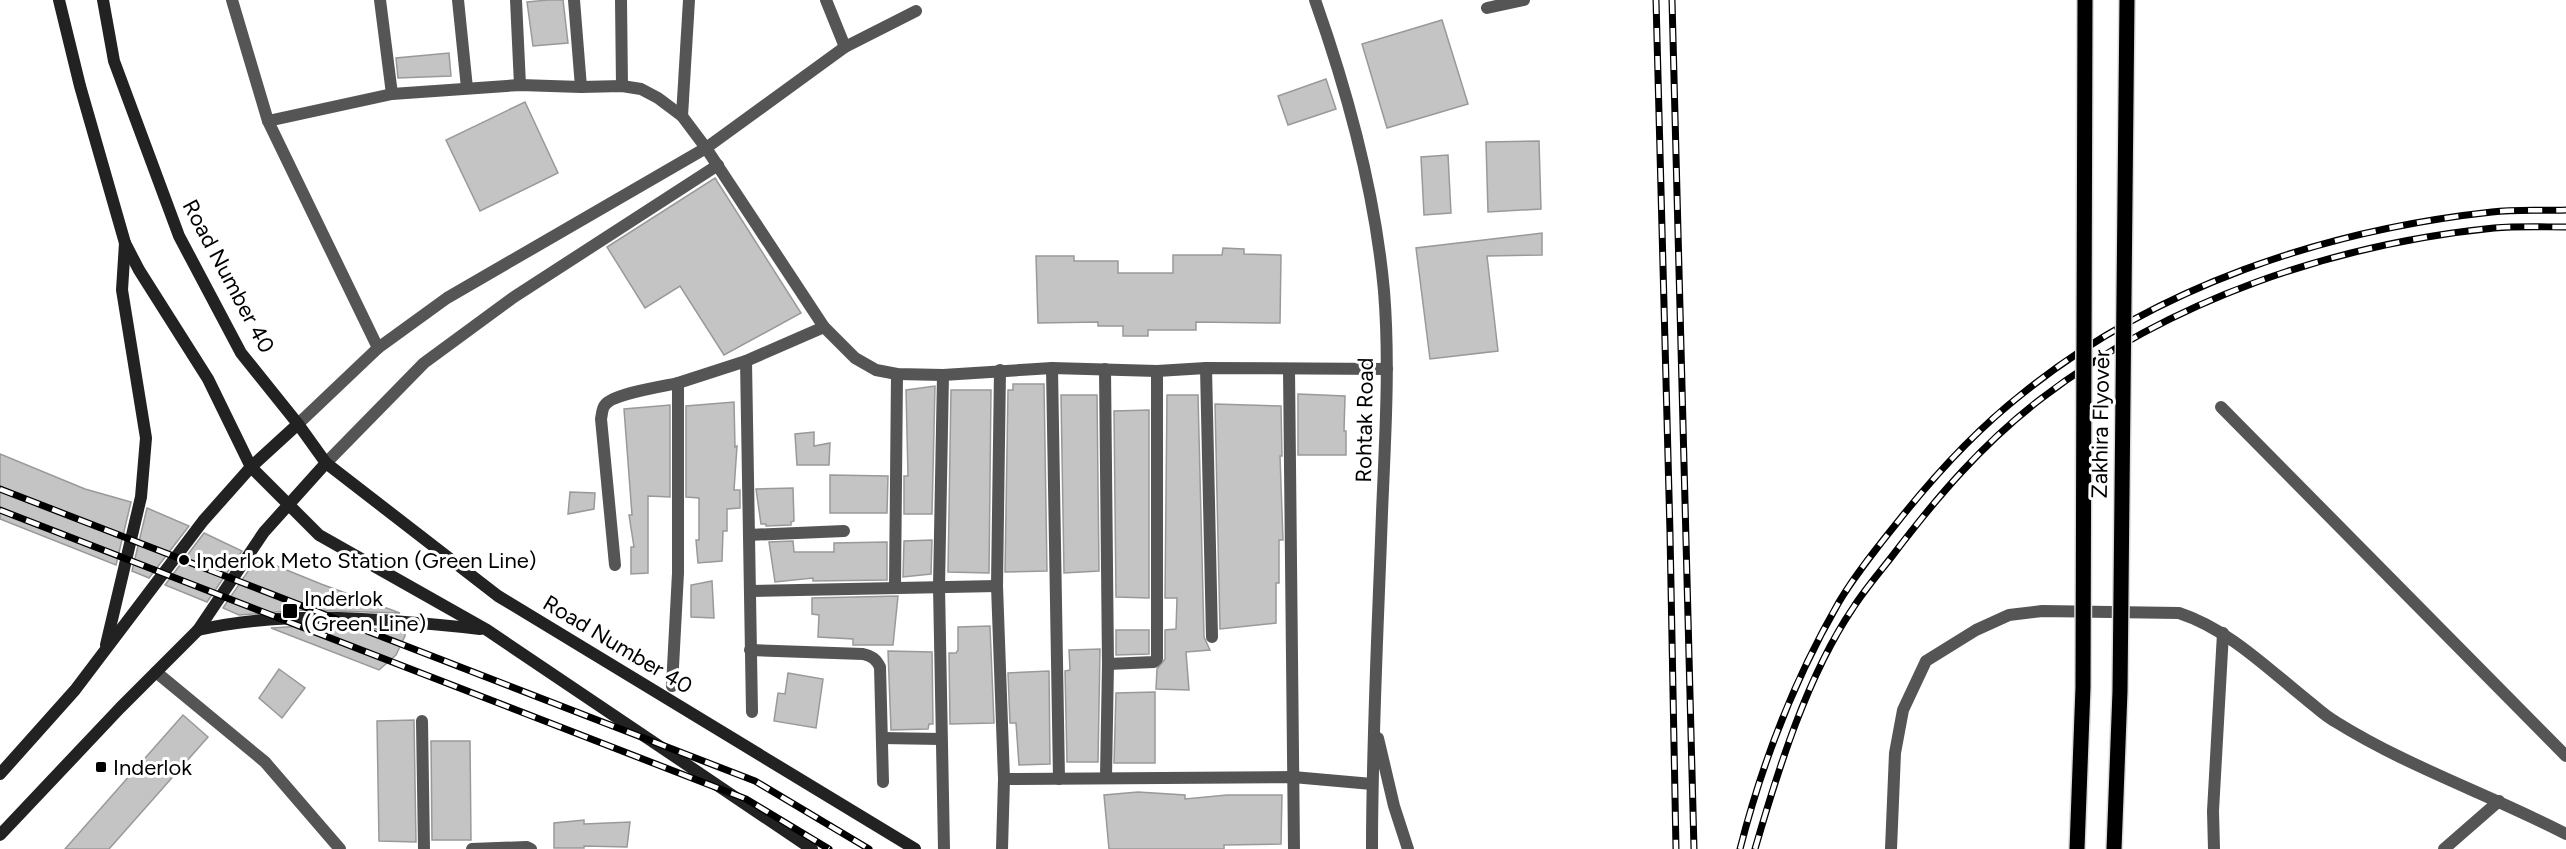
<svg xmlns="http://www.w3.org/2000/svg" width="2566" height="849" viewBox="0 0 2566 849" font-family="Figtree,sans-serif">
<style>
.building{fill:#c4c4c4;stroke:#999;stroke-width:1.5}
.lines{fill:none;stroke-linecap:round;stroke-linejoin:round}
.minor{stroke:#555;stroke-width:12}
.tertiary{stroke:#555;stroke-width:12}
.secondary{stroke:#222;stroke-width:12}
.rail-casing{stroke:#000;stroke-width:7}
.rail{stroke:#fff;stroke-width:4.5;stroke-dasharray:14;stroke-linecap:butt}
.primary-bridge-casing{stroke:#dbdbdb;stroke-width:18;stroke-linecap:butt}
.primary-bridge{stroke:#000;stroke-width:15}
.poi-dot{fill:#000;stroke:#fff;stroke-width:2}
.labels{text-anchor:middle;stroke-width:6;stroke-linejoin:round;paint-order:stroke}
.street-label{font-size:22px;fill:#000;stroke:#fff}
.poi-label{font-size:22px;fill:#000;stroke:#fff;text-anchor:start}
</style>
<rect width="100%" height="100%" fill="#fff"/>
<g class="building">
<polygon points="548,0 563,0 568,43 533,46 527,2"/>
<polygon points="1442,20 1468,104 1387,128 1362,44"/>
<polygon points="449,53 451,76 398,78 396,58"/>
<polygon points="1326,79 1336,109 1288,125 1278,96"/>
<polygon points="525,102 558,173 480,211 446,140"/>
<polygon points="1539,141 1541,209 1488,212 1486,142"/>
<polygon points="1448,155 1451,213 1424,215 1421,157"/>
<polygon points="715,178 801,313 724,355 680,286 645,308 607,247"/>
<polygon points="1542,233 1542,255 1487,256 1498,351 1430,359 1416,248"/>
<polygon points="1223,248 1244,249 1244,254 1281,255 1280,323 1196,322 1196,330 1148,330 1148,336 1123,336 1123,326 1098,326 1098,322 1038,323 1036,256 1074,256 1074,261 1118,261 1118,273 1173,273 1173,255 1222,255"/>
<polygon points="1013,384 1044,384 1047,571 1005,572 1008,390 1013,390"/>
<polygon points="935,386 932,514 904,514 904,476 908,476 906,390"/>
<polygon points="951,390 991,390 989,573 948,572"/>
<polygon points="1298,394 1345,396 1344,431 1346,431 1346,455 1298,455"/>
<polygon points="1061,395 1097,395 1099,571 1064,573"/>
<polygon points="1167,395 1198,395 1204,637 1210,650 1186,652 1189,690 1156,689 1157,669 1165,659 1165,630 1176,629 1177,598 1165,598"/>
<polygon points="734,402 735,447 737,446 734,490 740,490 740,508 727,509 727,531 723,531 722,561 698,563 696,540 699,540 699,498 686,497 686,406"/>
<polygon points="1215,404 1281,406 1282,456 1280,456 1283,540 1279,540 1279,583 1276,583 1276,623 1220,629"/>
<polygon points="670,405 670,497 648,496 648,573 631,574 631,547 634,547 629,515 632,515 624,409"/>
<polygon points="1149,410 1149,598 1116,597 1114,411"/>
<polygon points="814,432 814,446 830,443 829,465 797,465 795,434"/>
<polygon points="0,454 85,489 131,502 116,565 0,519"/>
<polygon points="830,475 888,476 887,513 830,513"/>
<polygon points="793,488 794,521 791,522 791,525 766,526 766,524 761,524 756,489"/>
<polygon points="570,492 595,493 594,509 568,514"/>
<polygon points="147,508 189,526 149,578 132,571"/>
<polygon points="204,533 242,551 207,602 165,585"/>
<polygon points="932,540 931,574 903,577 904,541"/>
<polygon points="793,541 794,552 834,552 834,543 887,542 887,580 813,581 813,578 775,582 769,542"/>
<polygon points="257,558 321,584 400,613 303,610 239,615 223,608"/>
<polygon points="712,581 714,618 691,617 691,585"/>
<polygon points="898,596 893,645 853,645 853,639 818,637 819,615 812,614 812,598"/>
<polygon points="303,626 405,630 405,636 396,655 379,670 271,628"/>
<polygon points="990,626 994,723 950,724 949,653 956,653 958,650 958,627"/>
<polygon points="1116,630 1149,630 1149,654 1116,655"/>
<polygon points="1100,649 1098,762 1067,762 1065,671 1070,670 1069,650"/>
<polygon points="888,651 932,652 933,724 929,724 928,729 891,730"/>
<polygon points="279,669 305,688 282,718 259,698"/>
<polygon points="1049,671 1050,764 1019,765 1016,723 1010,723 1008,673"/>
<polygon points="788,673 823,679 816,728 774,721 778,693 785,694"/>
<polygon points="1155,692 1155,763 1114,763 1116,693"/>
<polygon points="183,715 208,737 109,849 65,849"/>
<polygon points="414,720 416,842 379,841 377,721"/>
<polygon points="431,741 470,741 471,840 432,840"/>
<polygon points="1138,792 1185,795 1185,799 1227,795 1282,795 1281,844 1224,845 1224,849 1109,849 1104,795"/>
<polygon points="584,820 584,824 630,822 627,847 584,846 584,848 554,848 554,823"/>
</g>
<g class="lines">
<g class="minor">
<polyline points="232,0 268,121 378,348"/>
<polyline points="380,0 392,94"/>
<polyline points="458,0 467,88"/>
<polyline points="516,0 520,85"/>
<polyline points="574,0 581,87"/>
<polyline points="621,0 622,86"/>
<polyline points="826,0 845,47"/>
<polyline points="1487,8 1524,0"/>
<polyline points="682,116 689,0"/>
<polyline points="268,121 392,94 520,85 581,87 622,86 641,89 658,98 682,116 706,148 824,327 855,358 876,370 897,374 943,375 1052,368 1157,371 1206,368 1387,369"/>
<polyline points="746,361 752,712"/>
<polyline points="1052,368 1059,779"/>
<polyline points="1206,368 1212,637"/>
<polyline points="1105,369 1108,664 1106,777"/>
<polyline points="1289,369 1294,849"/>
<polyline points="1000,370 997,586 1004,779 1002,849"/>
<polyline points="943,375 939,587 944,849"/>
<polyline points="2221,407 2566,756"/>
<polyline points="298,424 378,348 447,298 706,148 845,47 916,11"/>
<polyline points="326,463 424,363 514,297 718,165"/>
<polyline points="749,535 844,531"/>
<path d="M615 565 601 419C602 415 602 408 605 405 612 394 664 386 678 383"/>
<polyline points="895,587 897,374"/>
<polyline points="750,591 997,586"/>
<path d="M750 650 863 654C872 656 876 659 880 667L883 782"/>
<polyline points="1108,664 1154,662 1157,659 1157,371"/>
<polyline points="156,672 265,762 340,849"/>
<polyline points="672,686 678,573 678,383 746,361 824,327"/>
<polyline points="422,721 424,849"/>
<polyline points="882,738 941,739"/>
<polyline points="1004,779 1293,777 1372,784"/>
<polyline points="472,849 527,847 531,849"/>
<polyline points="2214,849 2213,811 2223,633"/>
<polyline points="2444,849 2499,801"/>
</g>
<g class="tertiary">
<path d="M1315 0C1348 93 1375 192 1384 291 1390 365 1385 439 1382 513 1378 625 1372 737 1372 849"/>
<polyline points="1378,738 1394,806 1408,849"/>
<path d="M1891 849 1895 753 1903 710 1926 661 1976 630 2009 615 2042 611 2179 613C2228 629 2267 668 2307 700 2316 707 2325 716 2336 722 2408 767 2491 795 2566 834"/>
</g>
<g class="secondary">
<polyline points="59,0 80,86 125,243 139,270 208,379 251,467 319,535 487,630 812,849"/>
<polyline points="103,0 114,61 179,236 241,353 298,424 326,463 498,596 915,849"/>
<path d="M198 630C289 609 388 619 480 629"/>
<polyline points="106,645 141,497 146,438 122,290 125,243"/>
<polyline points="0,774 75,690 203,521 251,467 298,424"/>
<polyline points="0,835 120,708 198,630 264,532 326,463"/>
</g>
<defs>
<g id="rail">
<polyline points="1656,0 1670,533 1676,849"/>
<polyline points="1672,0 1694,849"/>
<polyline points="0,489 755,781 869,849"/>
<polyline points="0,510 746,799 829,849"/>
<path d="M1740 849C1762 763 1794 680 1839 602 1855 575 1876 549 1896 524 1933 477 1975 431 2022 394 2154 287 2325 230 2492 212 2516 209 2542 211 2566 210"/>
<path d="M1755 849C1778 770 1807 676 1853 608 1865 589 1880 572 1893 555 1937 497 1984 442 2042 398 2170 300 2334 244 2494 228 2518 226 2542 227 2566 227"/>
</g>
</defs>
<use href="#rail" class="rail-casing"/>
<use href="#rail" class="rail"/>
<defs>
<g id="primary-bridge">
<polyline points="2077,849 2083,687 2085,0"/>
<polyline points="2114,849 2120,691 2127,0"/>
</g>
</defs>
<use href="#primary-bridge" class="primary-bridge-casing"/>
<use href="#primary-bridge" class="primary-bridge"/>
</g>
<g class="poi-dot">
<circle cx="184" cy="560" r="6"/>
<rect x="282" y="603" width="16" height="16" rx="3"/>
<rect x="95" y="761" width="12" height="12" rx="3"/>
</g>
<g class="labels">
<g class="street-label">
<text transform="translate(229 276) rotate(62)" y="8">Road Number 40</text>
<text transform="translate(1364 420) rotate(-89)" y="8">Rohtak Road</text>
<text transform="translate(2100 424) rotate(-89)" y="8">Zakhira Flyover</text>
<text transform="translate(618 644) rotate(31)" y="8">Road Number 40</text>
</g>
<g class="poi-label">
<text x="196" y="568">Inderlok Meto Station (Green Line)</text>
<text x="304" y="606">Inderlok<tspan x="304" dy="25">(Green Line)</tspan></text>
<text x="113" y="775">Inderlok</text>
</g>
</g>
</svg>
